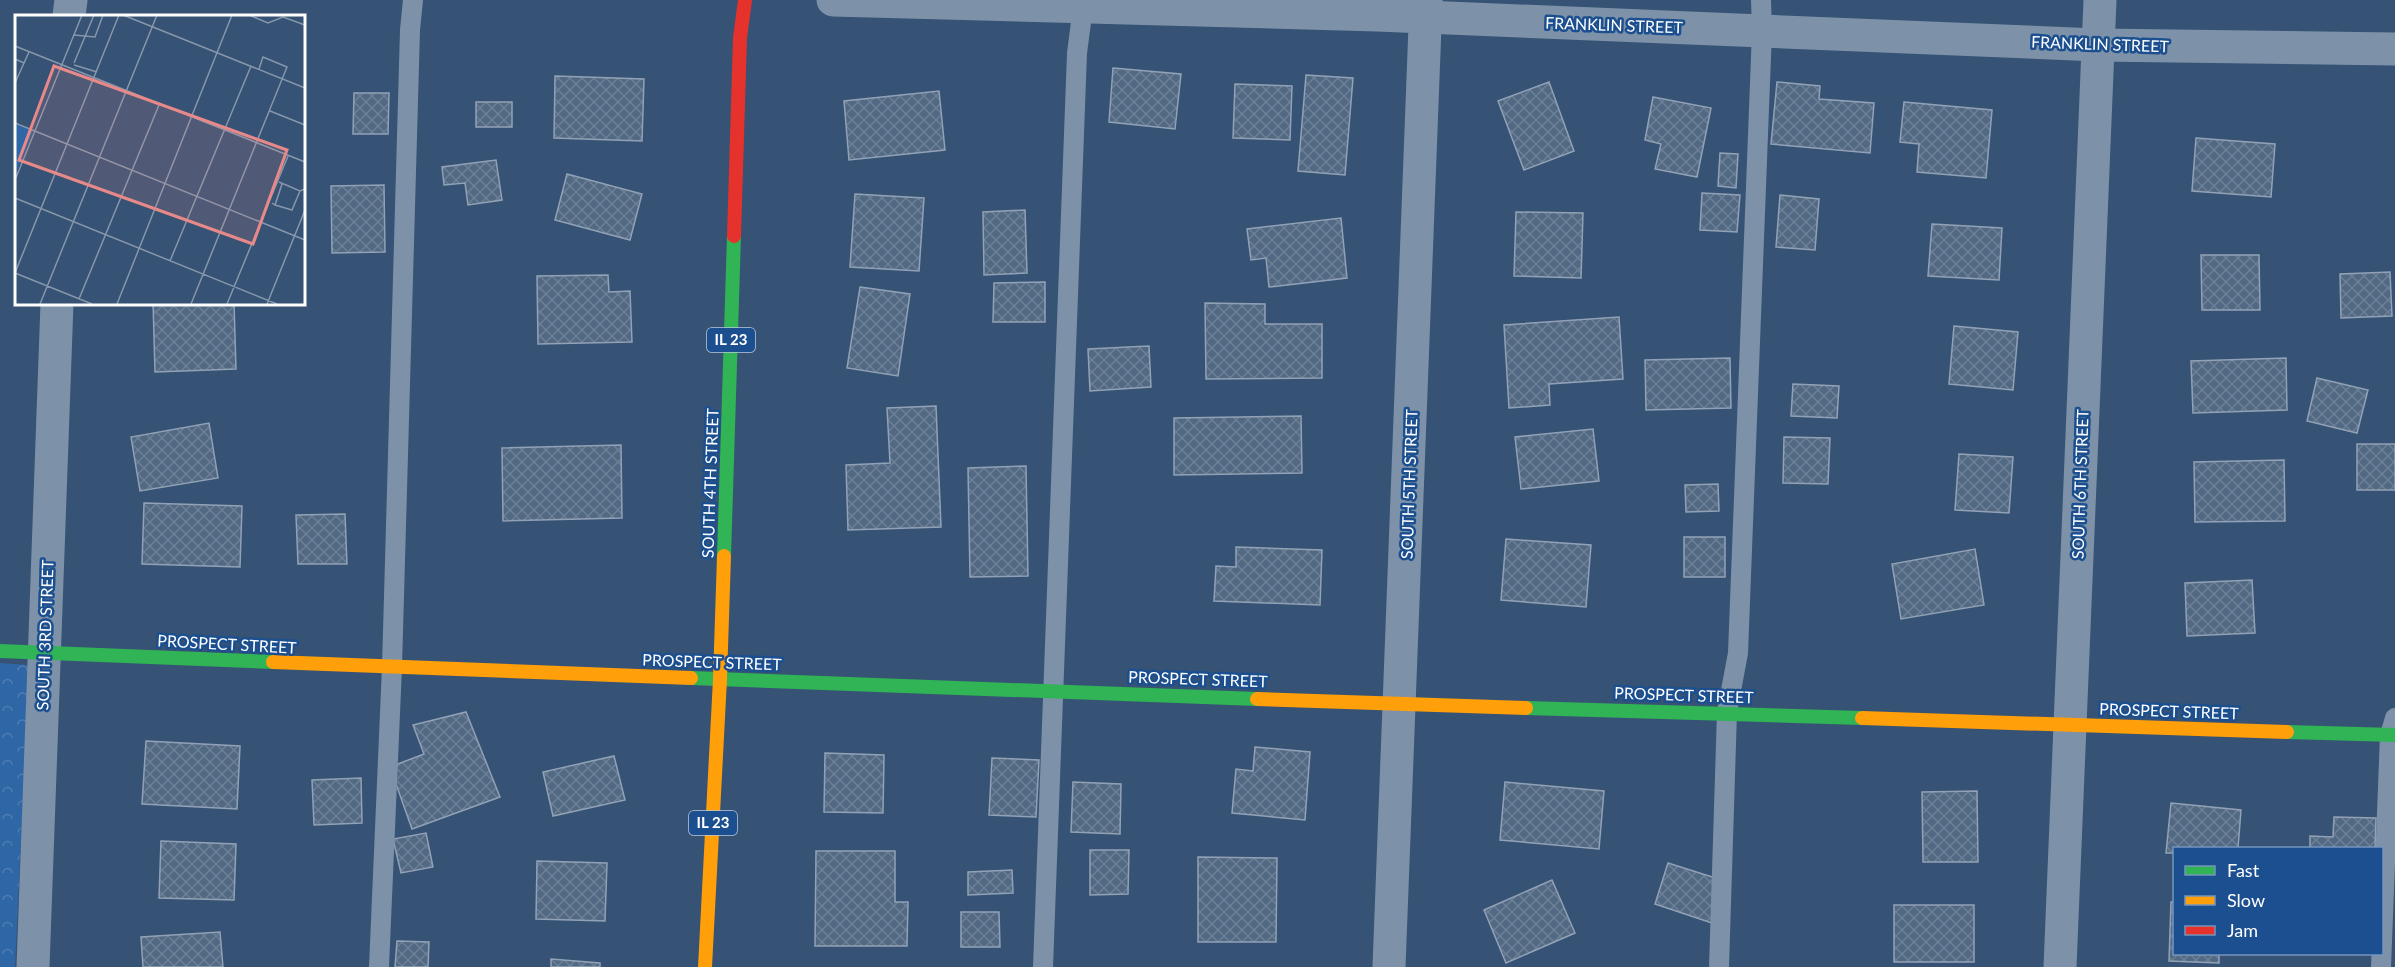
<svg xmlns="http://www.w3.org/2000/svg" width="2395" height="967" viewBox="0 0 2395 967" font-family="Lato,sans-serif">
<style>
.forest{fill:url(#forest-crowns)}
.building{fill:url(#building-cross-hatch);stroke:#92a2b6;stroke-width:1.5}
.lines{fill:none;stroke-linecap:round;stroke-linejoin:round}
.lane{stroke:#7d92a8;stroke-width:20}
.street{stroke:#7d92a8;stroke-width:33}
.fast{stroke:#30b455;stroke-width:14}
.slow{stroke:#ff9f0a;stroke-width:14}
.jam{stroke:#e5322d;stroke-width:14}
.labels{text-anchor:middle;stroke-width:5;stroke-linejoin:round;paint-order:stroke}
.shield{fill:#1b4f8f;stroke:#bbcadd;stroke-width:1.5}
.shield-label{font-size:15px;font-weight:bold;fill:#fff}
.street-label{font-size:16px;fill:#fff;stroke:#1b4f8f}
.inset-road{fill:none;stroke:#8697ac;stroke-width:1.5}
.view{fill:#e88989;fill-opacity:0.15;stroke:#e88989;stroke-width:3}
.inset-edge{fill:none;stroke:#fff;stroke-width:3}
</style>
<defs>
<pattern id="forest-crowns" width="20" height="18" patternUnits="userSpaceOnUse" patternTransform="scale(1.5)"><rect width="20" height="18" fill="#2f66a5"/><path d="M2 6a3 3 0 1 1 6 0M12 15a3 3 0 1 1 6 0" fill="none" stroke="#4e7db2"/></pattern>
<pattern id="building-cross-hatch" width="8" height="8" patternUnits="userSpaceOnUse" patternTransform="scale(1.5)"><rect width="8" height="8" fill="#526984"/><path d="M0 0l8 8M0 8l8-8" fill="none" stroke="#6c8096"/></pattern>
</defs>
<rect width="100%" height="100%" fill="#365274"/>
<polygon class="forest" points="0,663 29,665 15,967 0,967"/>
<g class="building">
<polygon points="1113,68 1181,74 1175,129 1109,122"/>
<polygon points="1306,75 1353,78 1345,175 1298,171"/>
<polygon points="555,76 644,79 642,141 554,138"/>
<polygon points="1549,82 1574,151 1524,170 1498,101"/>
<polygon points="1777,82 1820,86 1819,99 1874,103 1870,153 1771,144"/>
<polygon points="1235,84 1292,86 1290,140 1233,138"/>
<polygon points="939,91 945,150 849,160 844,101"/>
<polygon points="354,93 389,93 388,134 353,134"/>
<polygon points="1653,97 1711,108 1697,177 1655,169 1661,144 1645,140"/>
<rect x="476" y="102" width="36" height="25"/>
<polygon points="1904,102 1992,110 1986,178 1917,172 1919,144 1900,142"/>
<polygon points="2196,138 2275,144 2271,197 2192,191"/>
<polygon points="1720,153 1738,154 1736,188 1718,186"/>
<polygon points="496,160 502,200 468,205 465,183 444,185 442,167"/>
<polygon points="567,174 642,194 630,240 555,220"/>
<polygon points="384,185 385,252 332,253 331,186"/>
<polygon points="1702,193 1740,195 1737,232 1700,230"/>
<polygon points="855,194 924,198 919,271 850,267"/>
<polygon points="1780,195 1819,199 1815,250 1776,247"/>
<polygon points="1025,210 1027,273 984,275 983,212"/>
<polygon points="1516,212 1583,213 1581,278 1514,276"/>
<polygon points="1341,218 1347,278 1269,287 1266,258 1251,260 1247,229"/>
<polygon points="1932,224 2002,228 1999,280 1928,276"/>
<polygon points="2201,255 2259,255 2260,310 2202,310"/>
<polygon points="2390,272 2392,316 2341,318 2340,274"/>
<polygon points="608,275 609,292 630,291 632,342 538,344 537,276"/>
<polygon points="1045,282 1045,322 993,322 994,283"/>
<polygon points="860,287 910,294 898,376 847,368"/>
<polygon points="153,303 234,303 236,369 155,372"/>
<polygon points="1205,303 1265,304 1265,324 1322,324 1322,378 1206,379"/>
<polygon points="1619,317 1623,379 1549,384 1550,405 1509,408 1504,325"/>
<polygon points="1954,326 2018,332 2013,390 1949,384"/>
<polygon points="1149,346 1151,387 1090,391 1088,349"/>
<polygon points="1730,358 1731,408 1646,410 1645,360"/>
<polygon points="2286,358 2287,410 2193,413 2191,361"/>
<polygon points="2317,378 2368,390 2357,433 2307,421"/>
<polygon points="1793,384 1839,386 1837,418 1791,416"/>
<polygon points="936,406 941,527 848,530 846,465 890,463 887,408"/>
<polygon points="1301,416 1302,473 1174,475 1174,418"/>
<polygon points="209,423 218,478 140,491 131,437"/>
<polygon points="1593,429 1599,481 1521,489 1515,437"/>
<polygon points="1784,437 1830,438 1828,484 1783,483"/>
<rect x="2357" y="444" width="38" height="46"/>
<polygon points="621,445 622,518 503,521 502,448"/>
<polygon points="1959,454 2013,457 2009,513 1955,510"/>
<polygon points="2284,460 2285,521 2195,522 2194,462"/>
<polygon points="1026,466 1028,576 970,577 968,468"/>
<polygon points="1718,484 1719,511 1686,512 1685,485"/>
<polygon points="144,503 242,506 240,567 142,564"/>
<polygon points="345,514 347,564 298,564 296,515"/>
<rect x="1684" y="537" width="41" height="40"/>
<polygon points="1506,539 1591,545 1586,607 1501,600"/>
<polygon points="1236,547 1322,550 1320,605 1214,601 1216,566 1236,567"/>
<polygon points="1975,549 1984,605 1901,619 1892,564"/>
<polygon points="2252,580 2255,633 2187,636 2185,583"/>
<polygon points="466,712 500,797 412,829 390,767 424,754 413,725"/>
<polygon points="146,741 240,746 237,809 142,804"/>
<polygon points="1255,747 1310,752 1305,820 1232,813 1236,769 1253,771"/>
<polygon points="825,753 884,755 883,813 824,812"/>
<polygon points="614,756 625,800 553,816 543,772"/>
<polygon points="992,758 1039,760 1036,817 989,815"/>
<polygon points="361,778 362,823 314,825 312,780"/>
<polygon points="1073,782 1121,784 1120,834 1071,832"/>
<polygon points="1505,782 1604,791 1599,849 1500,840"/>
<polygon points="1977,791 1978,862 1923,862 1922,792"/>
<polygon points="2171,803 2241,810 2238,848 2174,848 2174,853 2166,853"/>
<polygon points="2334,817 2376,818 2375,848 2310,848 2310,836 2333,837"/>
<polygon points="426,833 433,867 401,873 393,839"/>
<polygon points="161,841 236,844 234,900 159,898"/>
<polygon points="1090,850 1129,850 1128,894 1090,895"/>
<polygon points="816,851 895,851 895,902 908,902 907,946 815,946"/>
<polygon points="1198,857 1277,858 1276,942 1198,942"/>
<polygon points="537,861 607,863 605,921 536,919"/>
<polygon points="1668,863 1725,881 1712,923 1655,904"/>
<polygon points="1012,870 1013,893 968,895 968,872"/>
<polygon points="1552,880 1575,933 1506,963 1484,910"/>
<polygon points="2171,902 2174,902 2174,954 2219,954 2219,963 2169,961"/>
<rect x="1894" y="905" width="80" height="57"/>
<polygon points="961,912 999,912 1000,947 961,947"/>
<polygon points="220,932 223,967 143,967 141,937"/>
<polygon points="397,941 429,942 428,967 395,967"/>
<polygon points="551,959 600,963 600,967 551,967"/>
</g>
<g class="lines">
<g class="lane">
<polyline points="379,967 392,667 410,30 413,0"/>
<polyline points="1043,967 1077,53 1083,7"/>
<polyline points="1719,967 1727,712 1738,653 1762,31 1761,0"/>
<polyline points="2381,967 2390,735 2395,718"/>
</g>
<g class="street">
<polyline points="833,0 1377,15 2098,45 2395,49"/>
<polyline points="69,16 71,0"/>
<polyline points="33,967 57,303"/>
<polyline points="1389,967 1426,0"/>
<polyline points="2060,967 2100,0"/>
</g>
<g class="fast">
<polyline points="724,556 734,236"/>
<polyline points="0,651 273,662"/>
<polyline points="691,678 1257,699"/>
<polyline points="1526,708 1862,718"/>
<polyline points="2287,732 2395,735"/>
</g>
<g class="slow">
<polyline points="273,662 691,678"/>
<polyline points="1257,699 1526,708"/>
<polyline points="1862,718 2287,732"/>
<polyline points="705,967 720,679 724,556"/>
</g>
<polyline class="jam" points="734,236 740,38 745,0"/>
</g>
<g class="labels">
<g class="shield">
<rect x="707" y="328" width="48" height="24" rx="4.5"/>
<rect x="689" y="811" width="48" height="24" rx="4.5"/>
</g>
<g class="shield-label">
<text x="731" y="345">IL 23</text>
<text x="713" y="828">IL 23</text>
</g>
<g class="street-label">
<text transform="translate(1614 25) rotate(2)" y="6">FRANKLIN STREET</text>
<text transform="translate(2100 44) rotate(2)" y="6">FRANKLIN STREET</text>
<text transform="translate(710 483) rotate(-88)" y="6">SOUTH 4TH STREET</text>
<text transform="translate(1409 484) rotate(-88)" y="6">SOUTH 5TH STREET</text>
<text transform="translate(2080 484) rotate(-88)" y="6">SOUTH 6TH STREET</text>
<text transform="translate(45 635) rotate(-88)" y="6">SOUTH 3RD STREET</text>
<text transform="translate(227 644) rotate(3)" y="6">PROSPECT STREET</text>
<text transform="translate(712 662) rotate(2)" y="6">PROSPECT STREET</text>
<text transform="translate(1198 679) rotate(2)" y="6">PROSPECT STREET</text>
<text transform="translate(1684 695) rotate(2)" y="6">PROSPECT STREET</text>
<text transform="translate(2169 711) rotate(2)" y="6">PROSPECT STREET</text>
</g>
</g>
<g transform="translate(15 15)">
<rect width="290" height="290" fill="#365274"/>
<path d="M0 109 18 116 0 160Z" fill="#2f66a5"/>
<path class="inset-road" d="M108 0 290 73M234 0 253 8 268 2 290 10M59 20 80 22 88 0M0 31 290 147M0 44 9 48 14 37M59 48 79 0M59 50 82 57M0 68 9 48M255 96 290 110M0 108 290 225M0 165 67 0M264 167 285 176 290 174M0 183 262 289M257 188 260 190 267 169M260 190 277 195 285 176M155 246 236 51M0 258 104 0M0 258 77 289M64 284 144 90M25 289 142 0M102 289 217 0M176 289 272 52 248 42 244 54M212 289 273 141M252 289 290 195"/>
<path class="view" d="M39 51 272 135 238 229 4 145Z"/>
<rect width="290" height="290" class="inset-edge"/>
</g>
<rect x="2173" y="847" width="210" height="108" fill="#1b4f8f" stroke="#7695bc" stroke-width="1.5"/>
<rect x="2185" y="866" width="30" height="9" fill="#30b455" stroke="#7695bc" stroke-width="1.5"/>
<text x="2227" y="877" font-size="18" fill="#ffffff">Fast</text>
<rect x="2185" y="896" width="30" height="9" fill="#ff9f0a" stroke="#7695bc" stroke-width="1.5"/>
<text x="2227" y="907" font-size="18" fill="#ffffff">Slow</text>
<rect x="2185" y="926" width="30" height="9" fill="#e5322d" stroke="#7695bc" stroke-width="1.5"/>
<text x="2227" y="937" font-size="18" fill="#ffffff">Jam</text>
</svg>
